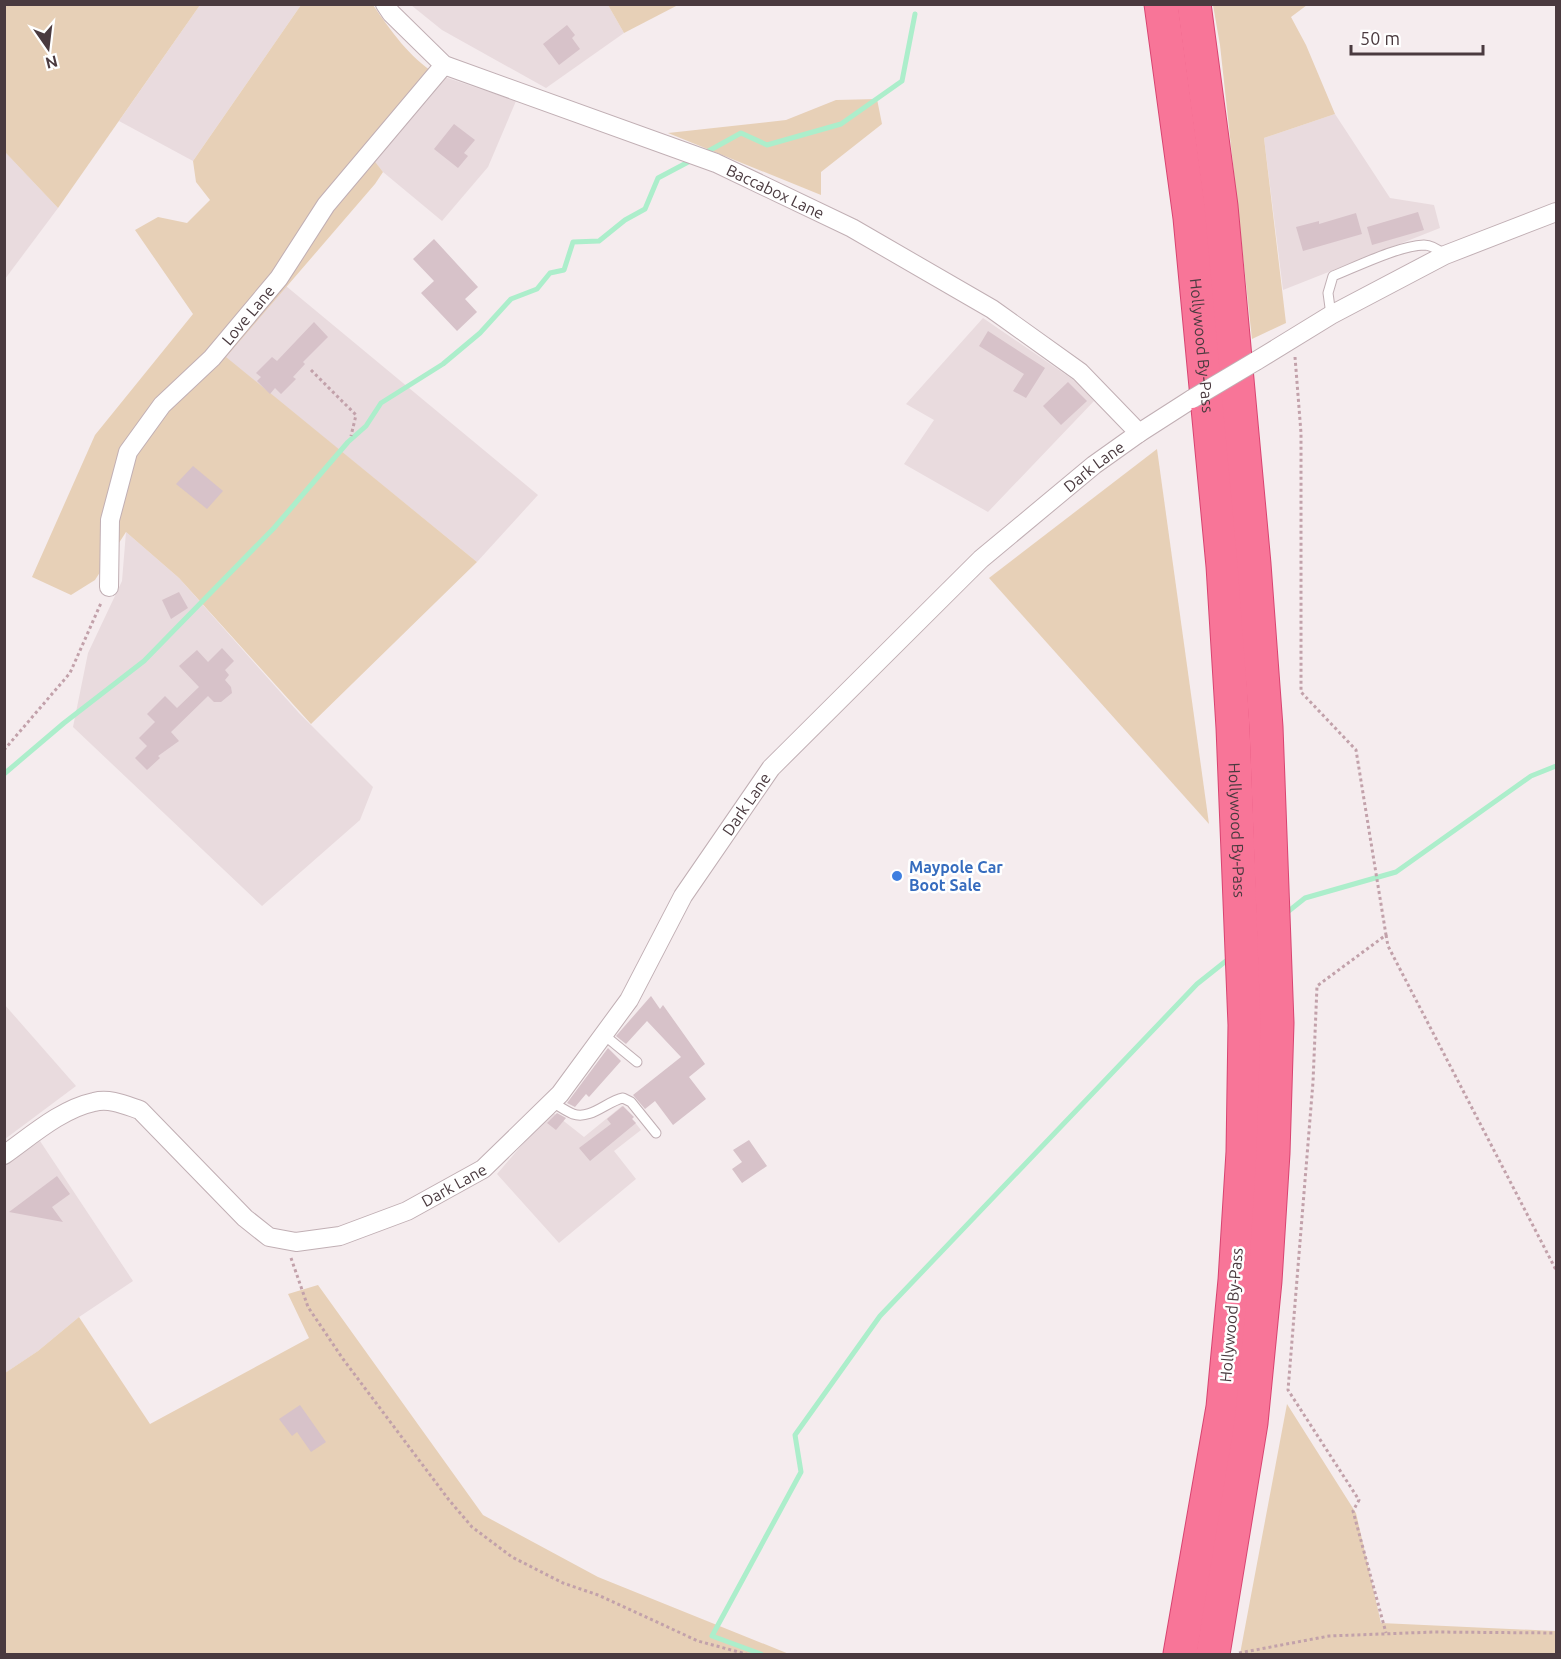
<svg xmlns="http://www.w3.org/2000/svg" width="1561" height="1659" viewBox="0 0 1561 1659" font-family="Ubuntu,sans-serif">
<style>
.residential{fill:#e9dbde}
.green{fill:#e7d0b7}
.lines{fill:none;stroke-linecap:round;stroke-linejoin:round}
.stream{stroke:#aceecb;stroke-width:5}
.building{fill:#d7c2c9}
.lane-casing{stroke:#c1afb4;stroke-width:11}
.street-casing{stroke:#c1afb4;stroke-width:20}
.highway-casing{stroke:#d84471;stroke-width:35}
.path{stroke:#c2a1aa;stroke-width:3;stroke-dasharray:3 3;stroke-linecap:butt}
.lane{stroke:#fff;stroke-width:9}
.street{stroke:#fff;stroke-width:18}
.highway{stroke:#f87598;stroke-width:33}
.street-bridge-casing{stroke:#c1afb4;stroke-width:20;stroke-linecap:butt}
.street-bridge{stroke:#fff;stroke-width:18}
.shop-dot{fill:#3f7fe0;stroke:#fff;stroke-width:2}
.labels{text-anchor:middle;stroke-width:5;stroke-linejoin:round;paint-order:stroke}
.street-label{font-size:16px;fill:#4a3a3f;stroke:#fff}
.shop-label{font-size:16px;font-weight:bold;fill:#366cbe;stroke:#fff;text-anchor:start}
</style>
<rect width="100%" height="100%" fill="#f5ecee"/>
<g class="residential">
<polygon points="200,5 301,5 193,161 119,121"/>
<polygon points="411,5 608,5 624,33 546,88 442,30"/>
<polygon points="436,74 516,101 488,167 442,221 383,172 369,155"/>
<polygon points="1335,114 1390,198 1434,205 1440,228 1283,290 1264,138"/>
<polygon points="5,152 58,208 5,279"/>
<polygon points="286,286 538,495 477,562 225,357"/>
<polygon points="983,318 1081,385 1094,401 988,512 904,464 934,420 906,404"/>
<polygon points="126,532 179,578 299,713 373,787 360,820 262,906 73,727 88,653 122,581"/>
<polygon points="4,1004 76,1086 5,1139 4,1139"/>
<polygon points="622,1106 641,1130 614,1151 636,1179 559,1243 497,1174 551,1111 584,1137"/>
<polygon points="40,1141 133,1281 79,1317 38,1351 5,1373 5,1165"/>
</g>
<g class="green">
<polygon points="5,4 200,5 58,208 5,152"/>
<path d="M301 5H373C391 31 409 57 436 74L369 154 383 172 375 184 226 357 477 562 311 724 179 578 126 532 95 580 71 595 32 577 95 435 193 314 135 230 158 217 187 223 210 200 196 182 193 161Z"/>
<polygon points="608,5 678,5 624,33"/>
<polygon points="1213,5 1307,5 1291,17 1306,45 1335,114 1264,138 1286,323 1252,339 1220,45"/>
<polygon points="877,99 882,124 821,172 821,195 668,133 786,120 836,100"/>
<polygon points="1157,449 1209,824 989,578"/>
<polygon points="318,1285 483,1515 598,1577 789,1654 5,1654 5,1373 38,1351 79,1317 150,1424 309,1338 288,1294"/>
<polygon points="1287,1404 1356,1513 1381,1623 1556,1631 1556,1654 1240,1654"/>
</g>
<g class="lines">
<g class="stream">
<polyline points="703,154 741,133 767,145 841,124 902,81 915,14"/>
<polyline points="4,774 64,723 144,661 274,528 348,442 366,426 381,403 443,364 480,333 511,299 537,289 550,273 564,270 573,242 599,241 625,220 645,209 658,178 692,160"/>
<polyline points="1285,914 1305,898 1396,872 1531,776 1556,766"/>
<polyline points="761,1654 712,1636 801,1472 795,1435 880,1316 1197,984 1231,957"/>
</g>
</g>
<g class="building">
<polygon points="567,25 575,35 572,38 580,49 559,65 543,44"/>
<polygon points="454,124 475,140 464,153 468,156 458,168 434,149"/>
<polygon points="1418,212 1424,230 1372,245 1367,227"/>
<polygon points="1356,213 1362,234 1303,251 1296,227 1319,221 1319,224"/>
<polygon points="434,239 478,287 465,299 477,312 457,331 421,293 434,281 413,259"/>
<polygon points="314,322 328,337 303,362 305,364 293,377 296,379 281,394 275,388 270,394 257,381 261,377 256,373 272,357 277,361"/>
<polygon points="988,331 1045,368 1026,398 1013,391 1024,374 979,346"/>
<polygon points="1068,382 1087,401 1061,425 1043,406"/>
<polygon points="193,466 223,491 207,509 176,484"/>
<polygon points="179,592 188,608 171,619 162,600"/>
<polygon points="222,648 234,661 225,670 229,675 225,680 231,687 232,693 221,702 214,702 208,696 171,732 179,741 158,756 160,758 147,770 135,758 147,746 139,738 155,722 147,714 165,696 177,708 199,687 179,666 197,650 208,662"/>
<polygon points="651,996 660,1009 663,1005 705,1064 689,1077 706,1099 673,1125 655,1101 645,1109 633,1095 681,1057 647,1021 626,1044 616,1036"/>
<polygon points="608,1048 621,1061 589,1097 586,1094 575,1107 567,1103"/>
<polygon points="623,1106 634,1117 632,1119 636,1123 590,1161 579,1148 611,1124 607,1119"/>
<polygon points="557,1113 566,1118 556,1130 547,1123"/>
<polygon points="749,1140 767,1166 742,1183 732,1169 742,1162 733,1150"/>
<polygon points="57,1176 70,1194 52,1207 63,1222 9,1212"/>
<polygon points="300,1405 326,1442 311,1452 297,1432 292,1436 279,1419"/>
</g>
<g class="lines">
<defs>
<g id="lane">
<path d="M1331 315 1328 293 1333 276C1358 266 1398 246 1424 245 1432 245 1439 250 1445 255"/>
<polyline points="604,1035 637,1062"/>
<path d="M552 1102C559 1106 566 1111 573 1114 591 1120 607 1101 623 1098L631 1102 656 1133"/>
</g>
<g id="street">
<path id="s1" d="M385 4 391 13 444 65 716 163 852 228 992 309 1080 372 1139 433"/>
<polyline points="1256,361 1331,315 1445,255 1556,212"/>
<path id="s2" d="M109 587 110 520 128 452 162 405 212 358 279 278 326 205 444 65"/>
<path id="s3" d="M4 1155C31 1136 61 1109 94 1102 110 1098 125 1105 140 1110L245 1218 269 1237 296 1242 340 1236 407 1211 483 1169 560 1094 629 1000 683 896 771 768 981 559 1094 465 1139 433 1192 399"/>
</g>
<g id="highway">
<path id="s4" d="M1161 4 1190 218 1223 566 1233 728 1245 1025 1243 1152 1235 1280 1223 1407 1180 1654"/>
<polyline points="1194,4 1221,206 1254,564 1266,727 1277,1023 1273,1153 1265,1281 1251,1423 1213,1654"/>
</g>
</defs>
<use href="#lane" class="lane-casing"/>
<use href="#street" class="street-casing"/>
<use href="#highway" class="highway-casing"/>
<g class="path">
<polyline points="1295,357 1301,433 1301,692 1356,750 1386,935 1317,986 1313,1082 1288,1390 1359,1500 1353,1511 1386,1633"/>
<polyline points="311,370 356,415 351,436"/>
<polyline points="4,750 70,673 101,603"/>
<polyline points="1386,935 1388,946 1556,1270"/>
<polyline points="291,1258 308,1307 343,1359 449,1500 472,1527 512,1557 563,1583 598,1595 698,1641 746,1654"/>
<polyline points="1239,1653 1329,1636 1434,1632 1556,1633"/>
</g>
<use href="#lane" class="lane"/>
<use href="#street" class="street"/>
<use href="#highway" class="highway"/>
<defs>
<polyline id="street-bridge" points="1192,399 1256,361"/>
</defs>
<use href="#street-bridge" class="street-bridge-casing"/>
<use href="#street-bridge" class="street-bridge"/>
</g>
<circle class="shop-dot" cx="897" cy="876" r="6"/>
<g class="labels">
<g class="street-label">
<text dy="6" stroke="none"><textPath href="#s1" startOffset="440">Baccabox Lane</textPath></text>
<text dy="6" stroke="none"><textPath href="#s2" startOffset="320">Love Lane</textPath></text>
<text dy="6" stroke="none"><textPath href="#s4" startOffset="344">Hollywood By-Pass</textPath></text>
<text dy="6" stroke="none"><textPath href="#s3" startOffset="1503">Dark Lane</textPath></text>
<text dy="6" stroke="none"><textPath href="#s3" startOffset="1017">Dark Lane</textPath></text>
<text dy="6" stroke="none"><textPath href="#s4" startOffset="830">Hollywood By-Pass</textPath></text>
<text dy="6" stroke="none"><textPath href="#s3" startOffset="531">Dark Lane</textPath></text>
<text transform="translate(1231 1315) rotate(-85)" y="6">Hollywood By-Pass</text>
</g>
<g class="shop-label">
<text x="909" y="873">Maypole Car<tspan x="909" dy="18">Boot Sale</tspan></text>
</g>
</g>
<rect width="1561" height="1659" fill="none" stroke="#4a3a3f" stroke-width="12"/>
<g transform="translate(48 48) rotate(166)" stroke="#ffffff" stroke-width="4.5" paint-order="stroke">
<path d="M0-4.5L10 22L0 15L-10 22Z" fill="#4a3a3f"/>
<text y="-9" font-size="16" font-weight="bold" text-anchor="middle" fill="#4a3a3f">N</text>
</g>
<path d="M1351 45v9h132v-9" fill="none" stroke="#4a3a3f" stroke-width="3"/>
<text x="1360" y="45" font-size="18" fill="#4a3a3f" stroke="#ffffff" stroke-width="4.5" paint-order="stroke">50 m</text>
</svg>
